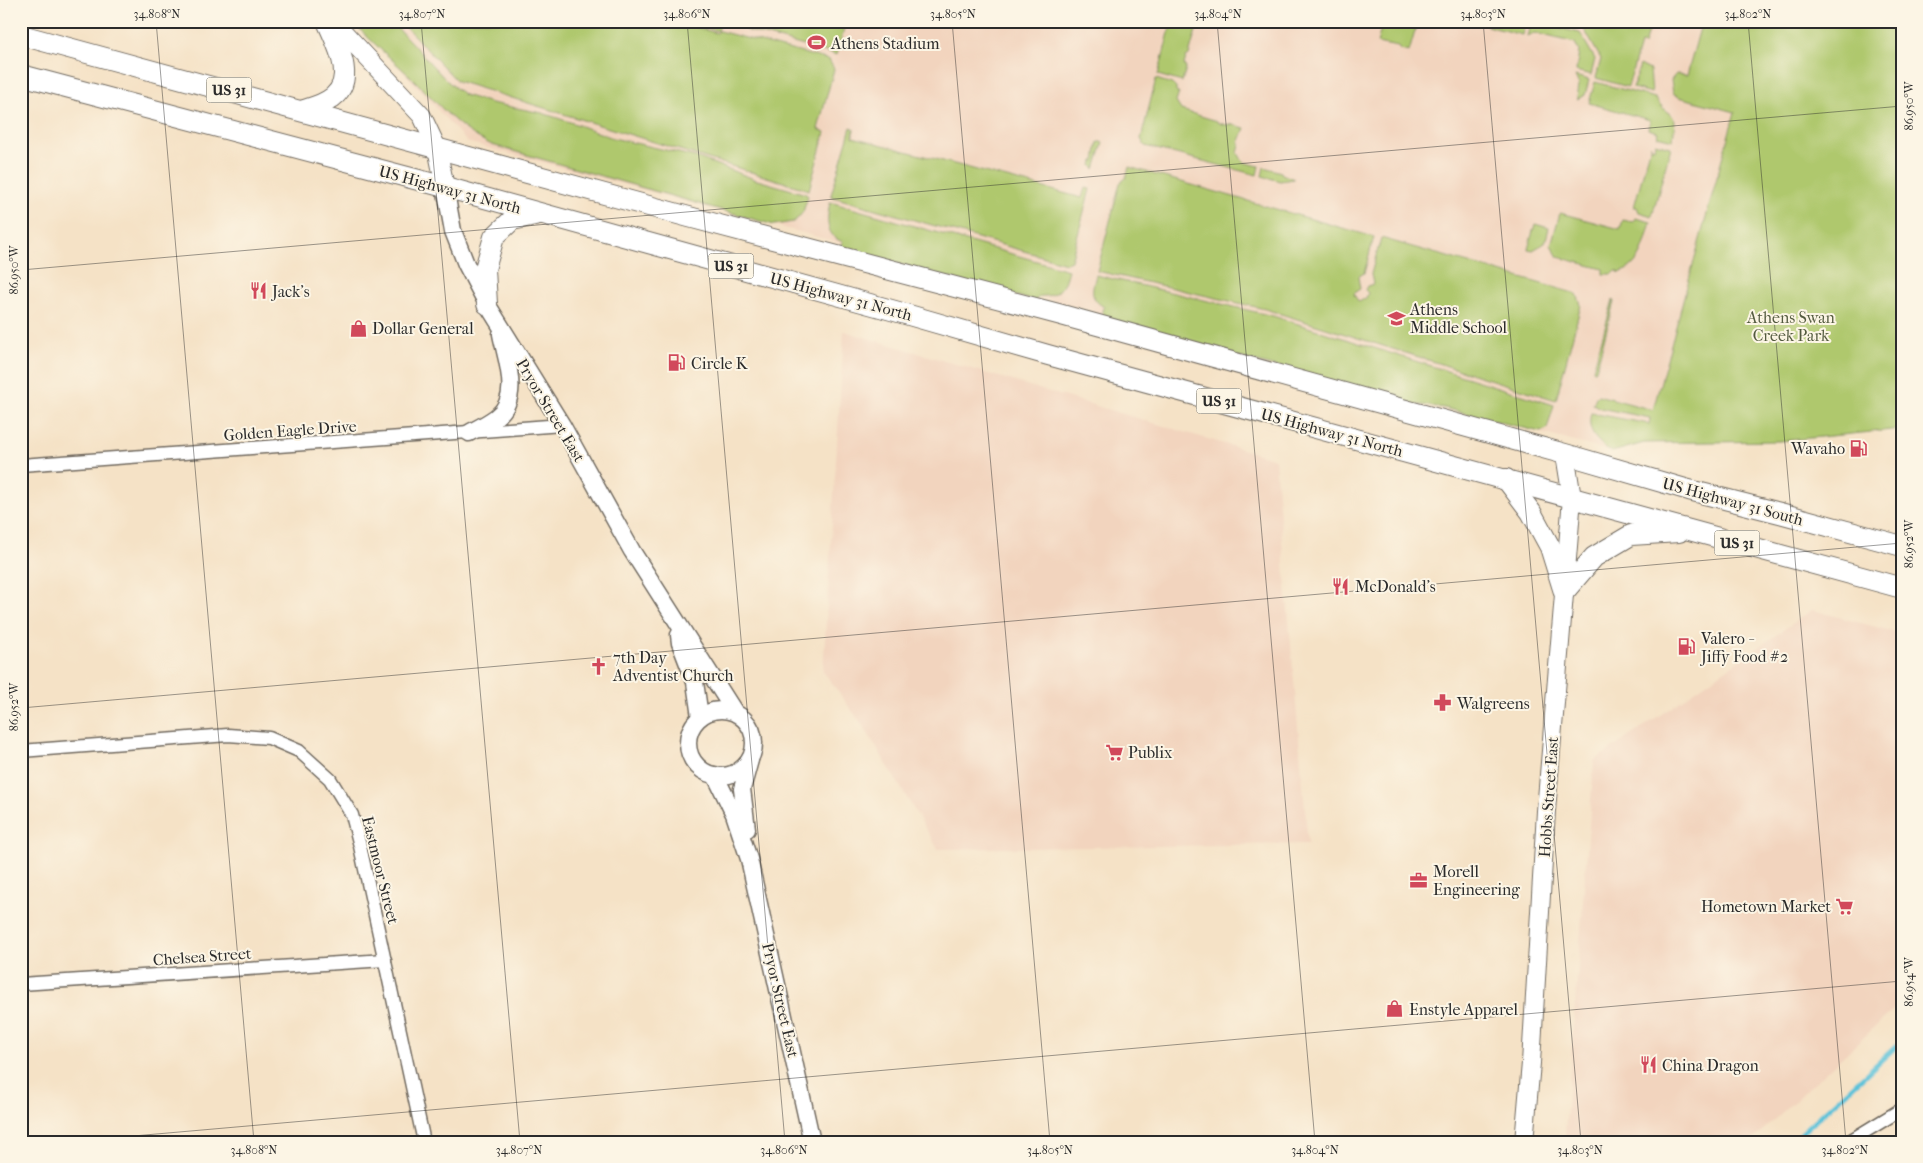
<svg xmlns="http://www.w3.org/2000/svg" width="1923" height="1163" viewBox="0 0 1923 1163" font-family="'IM FELL French Canon',serif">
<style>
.built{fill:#f2d4be}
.green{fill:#afc86d;stroke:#6d7a4c}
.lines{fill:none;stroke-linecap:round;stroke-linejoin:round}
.stream{stroke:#5bc2d9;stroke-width:5}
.minor-casing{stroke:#726b61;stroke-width:15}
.tertiary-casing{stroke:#726b61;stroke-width:19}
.secondary-casing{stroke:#726b61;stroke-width:20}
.primary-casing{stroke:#726b61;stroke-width:22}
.minor{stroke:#fff;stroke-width:12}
.tertiary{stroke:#fff;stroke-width:16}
.secondary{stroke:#fff;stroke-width:18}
.primary{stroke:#fff;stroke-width:20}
.ticks{fill:none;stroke:#2b2b2b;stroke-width:1;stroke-opacity:0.45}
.labels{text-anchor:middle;stroke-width:4;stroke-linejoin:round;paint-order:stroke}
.shield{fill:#fcf5e5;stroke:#6a6863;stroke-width:1}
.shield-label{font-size:15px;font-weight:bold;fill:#2b2b2b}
.poi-label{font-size:16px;fill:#2b2b2b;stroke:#fcf5e5;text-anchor:start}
.street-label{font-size:16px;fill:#2b2b2b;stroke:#fcf5e5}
.park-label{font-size:16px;fill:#535a3f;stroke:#fcf5e5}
.neatline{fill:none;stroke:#2b2b2b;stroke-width:2}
.ticks-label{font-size:12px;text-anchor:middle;fill:#2b2b2b}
</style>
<rect width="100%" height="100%" fill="#fcf5e5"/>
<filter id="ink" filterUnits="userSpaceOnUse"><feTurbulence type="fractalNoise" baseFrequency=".02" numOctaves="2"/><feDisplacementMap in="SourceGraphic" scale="10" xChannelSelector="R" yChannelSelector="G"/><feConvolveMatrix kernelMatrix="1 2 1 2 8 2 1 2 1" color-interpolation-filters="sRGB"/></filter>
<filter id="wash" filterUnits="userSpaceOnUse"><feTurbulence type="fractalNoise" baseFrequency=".0096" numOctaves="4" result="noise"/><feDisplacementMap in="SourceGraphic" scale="20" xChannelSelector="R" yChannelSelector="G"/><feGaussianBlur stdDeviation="1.12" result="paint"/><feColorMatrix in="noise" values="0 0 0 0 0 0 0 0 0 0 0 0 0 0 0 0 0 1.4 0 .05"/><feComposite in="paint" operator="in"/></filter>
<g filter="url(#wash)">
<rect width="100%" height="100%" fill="#f5e2c6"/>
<g class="built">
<polygon points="357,21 1728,21 1737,106 1644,443 1612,452 467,142"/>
<polygon points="844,331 1275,459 1308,844 938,849 864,727 823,671"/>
<polygon points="1812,610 1902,634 1902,1002 1750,1142 1572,1142 1565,1134 1594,761"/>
</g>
<g class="green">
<path d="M352 21H391L446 80 464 95 491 103 542 113 573 123 613 138 696 157 757 180 806 194 808 196 803 212 797 219 793 222 774 225 492 145C456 128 441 106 413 79 393 60 371 42 352 21Z"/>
<polygon points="400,21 629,21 650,27 660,21 673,21 717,33 719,31 829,60 834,69 818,129 825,132 809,190 457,81"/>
<polygon points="683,21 846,21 837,55 720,23 718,31"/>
<polygon points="1172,21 1196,21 1197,27 1189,55 1186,57 1184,65 1186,68 1182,82 1158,75"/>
<polygon points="1383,21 1418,21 1409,52 1400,50 1398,47 1377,43"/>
<polygon points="1488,21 1526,21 1522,35 1487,26"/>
<polygon points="1531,21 1580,33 1595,59 1591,75 1576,71 1579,51 1575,43 1535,33 1527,36"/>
<polygon points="1552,21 1651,21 1644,45 1640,44 1628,87 1596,78 1601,59 1584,29"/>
<path d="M1702 21H1902V429L1780 441 1644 443 1612 452C1597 442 1586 432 1591 413L1649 424 1650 418 1600 408 1593 404 1596 397 1598 395 1653 410 1735 112 1679 97 1673 93 1671 80 1676 74 1687 75Z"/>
<polygon points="1640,65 1650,70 1652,93 1633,88"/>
<polygon points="1575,76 1589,80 1585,95 1577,99 1579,85"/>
<polygon points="1156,79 1172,84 1176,88 1176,92 1179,93 1176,102 1181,110 1217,121 1219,123 1227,125 1229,124 1245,128 1239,143 1240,145 1238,153 1243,162 1259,166 1257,175 1145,146 1141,139"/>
<polygon points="1595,82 1655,98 1663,108 1671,114 1675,121 1673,140 1657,136 1658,132 1648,129 1650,120 1589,103"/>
<polygon points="851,127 854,129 853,137 1082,198 1085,188 1090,189 1071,261 1066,263 833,197 831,195"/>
<polygon points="1098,142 1101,142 1103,143 1095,169 1092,166 1093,161 1095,161"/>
<polygon points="1655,143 1671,147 1652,216 1639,212 1637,207 1634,207 1651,145 1651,147 1654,148"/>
<polygon points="1129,167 1374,237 1364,273 1358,277 1360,289 1355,292 1354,295 1359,302 1366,298 1368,293 1365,290 1367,286 1373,284 1371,274 1381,238 1577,294 1581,305 1556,400 1265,309 1097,271 1120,183 1126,178"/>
<polygon points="1264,167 1281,172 1282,174 1294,179 1280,181 1262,176"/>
<path d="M830 202 1068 270C1064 283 1062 295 1045 296 1040 296 1039 296 1035 301L841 248 843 242C824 235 827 218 830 202Z"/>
<path d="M1560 213 1620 229 1623 220 1633 222 1635 218 1651 222C1645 242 1642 266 1619 273L1618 271H1616L1613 274H1603V269L1558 257 1551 245Z"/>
<polygon points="1535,224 1549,228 1545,243 1533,250 1528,249"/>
<path d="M1096 275 1273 316 1554 405 1547 429 1540 432 1444 408 1413 404 1101 320 1104 307C1089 298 1092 291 1096 275Z"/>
<polygon points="1613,300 1614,302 1596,370 1594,371 1593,370"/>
</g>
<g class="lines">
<polyline class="stream" points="1792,1142 1902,1041"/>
</g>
</g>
<g filter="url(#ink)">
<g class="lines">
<defs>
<g id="minor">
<polyline points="21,465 562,425"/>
<polyline points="21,751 228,735 269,738 299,751 330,779 352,815 360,846 424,1142"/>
<polyline points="21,984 385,960"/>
<polyline points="1848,1142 1902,1109"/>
</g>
<g id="tertiary">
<polyline points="445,187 453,231 466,264 487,304 562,425 632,551 734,711"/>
<path d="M469 433C478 428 488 423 496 417 522 398 506 360 501 334"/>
<polyline points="679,635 680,643 695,682 700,717"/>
<circle cx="721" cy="743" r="33"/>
<polyline points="715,775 734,814 749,859 812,1142"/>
<polyline points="747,829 742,789 750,760"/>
</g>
<g id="secondary">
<polyline points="333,21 422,116 437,148 445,187"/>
<polyline points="1524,1142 1531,1063 1546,811 1572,498 1565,454"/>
</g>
<g id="primary">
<polyline points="21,35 689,217 1058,314 1565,454 1689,490 1780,513 1902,546"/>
<polyline points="21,75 445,187 895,311 1048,355 1902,588"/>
<path d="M304 110C314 107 325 104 333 97 357 78 336 43 327 21"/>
<polyline points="487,304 485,269 494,237 512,220 539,214"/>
<polyline points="1506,479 1531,512 1550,547 1564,592"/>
<polyline points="1564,592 1594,557 1631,535 1679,532"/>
</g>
</defs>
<use href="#minor" class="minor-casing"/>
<use href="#tertiary" class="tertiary-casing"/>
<use href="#secondary" class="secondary-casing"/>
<use href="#primary" class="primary-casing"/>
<use href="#minor" class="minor"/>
<use href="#tertiary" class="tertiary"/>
<use href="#secondary" class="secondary"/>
<use href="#primary" class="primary"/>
</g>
</g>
<path class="ticks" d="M156 21 254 1142M421 21 520 1142M687 21 785 1142M952 21 1050 1142M1217 21 1315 1142M1483 21 1581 1142M1748 21 1846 1142M21 270 1902 106M21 708 1902 543M65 1142 1902 981"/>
<defs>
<symbol id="stadium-bare" viewBox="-9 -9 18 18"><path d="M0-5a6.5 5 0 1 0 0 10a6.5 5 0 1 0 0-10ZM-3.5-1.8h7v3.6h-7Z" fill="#d1495b" stroke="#fcf5e5" stroke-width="2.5" paint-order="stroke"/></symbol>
<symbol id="restaurant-bare" viewBox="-9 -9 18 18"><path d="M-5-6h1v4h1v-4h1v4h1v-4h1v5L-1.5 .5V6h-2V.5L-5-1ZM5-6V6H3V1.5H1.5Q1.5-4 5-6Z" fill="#d1495b" stroke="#fcf5e5" stroke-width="2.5" paint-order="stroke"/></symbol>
<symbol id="school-bare" viewBox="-9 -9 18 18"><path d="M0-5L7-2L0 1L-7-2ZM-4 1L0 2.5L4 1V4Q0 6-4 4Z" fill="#d1495b" stroke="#fcf5e5" stroke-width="2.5" paint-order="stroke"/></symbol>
<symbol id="shop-bare" viewBox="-9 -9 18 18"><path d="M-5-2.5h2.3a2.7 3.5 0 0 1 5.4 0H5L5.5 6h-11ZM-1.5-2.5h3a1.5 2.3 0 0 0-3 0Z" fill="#d1495b" stroke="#fcf5e5" stroke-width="2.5" paint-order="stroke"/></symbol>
<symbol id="fuel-bare" viewBox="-9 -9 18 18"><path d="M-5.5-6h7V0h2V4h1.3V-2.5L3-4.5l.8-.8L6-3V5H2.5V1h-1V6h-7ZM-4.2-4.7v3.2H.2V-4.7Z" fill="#d1495b" stroke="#fcf5e5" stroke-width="2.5" paint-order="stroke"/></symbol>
<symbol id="church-bare" viewBox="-9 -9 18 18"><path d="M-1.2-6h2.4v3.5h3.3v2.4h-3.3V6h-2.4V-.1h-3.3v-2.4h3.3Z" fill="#d1495b" stroke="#fcf5e5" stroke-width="2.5" paint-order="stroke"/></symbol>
<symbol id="pharmacy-bare" viewBox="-9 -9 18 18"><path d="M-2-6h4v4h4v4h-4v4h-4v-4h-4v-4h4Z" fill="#d1495b" stroke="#fcf5e5" stroke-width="2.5" paint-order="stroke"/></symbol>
<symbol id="supermarket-bare" viewBox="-9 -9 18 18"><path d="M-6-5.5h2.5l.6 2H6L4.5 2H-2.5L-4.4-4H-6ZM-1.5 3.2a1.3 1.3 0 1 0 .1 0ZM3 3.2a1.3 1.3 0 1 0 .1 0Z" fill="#d1495b" stroke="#fcf5e5" stroke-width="2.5" paint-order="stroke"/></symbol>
<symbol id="office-bare" viewBox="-9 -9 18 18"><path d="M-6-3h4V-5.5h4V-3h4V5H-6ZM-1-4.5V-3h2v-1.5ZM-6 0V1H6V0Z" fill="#d1495b" stroke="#fcf5e5" stroke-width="2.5" paint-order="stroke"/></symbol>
</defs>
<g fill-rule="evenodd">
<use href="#stadium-bare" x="804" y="30" width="25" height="25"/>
<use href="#restaurant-bare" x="246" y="278" width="25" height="25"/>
<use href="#school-bare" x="1384" y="306" width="25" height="25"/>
<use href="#shop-bare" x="346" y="316" width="25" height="25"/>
<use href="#fuel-bare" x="664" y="350" width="25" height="25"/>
<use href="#fuel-bare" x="1846" y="436" width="25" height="25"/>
<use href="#restaurant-bare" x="1328" y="574" width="25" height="25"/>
<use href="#fuel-bare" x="1674" y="634" width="25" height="25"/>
<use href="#church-bare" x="586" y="654" width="25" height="25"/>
<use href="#pharmacy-bare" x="1430" y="690" width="25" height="25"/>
<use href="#supermarket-bare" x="1102" y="740" width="25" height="25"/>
<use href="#office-bare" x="1406" y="868" width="25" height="25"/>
<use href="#supermarket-bare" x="1832" y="894" width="25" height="25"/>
<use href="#shop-bare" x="1382" y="996" width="25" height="25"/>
<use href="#restaurant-bare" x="1636" y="1052" width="25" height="25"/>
</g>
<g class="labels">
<g class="shield">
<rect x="206.5" y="77.5" width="45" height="25" rx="4"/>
<rect x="708.5" y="253.5" width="45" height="25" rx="4"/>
<rect x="1196.5" y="388.5" width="45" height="25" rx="4"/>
<rect x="1714.5" y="530.5" width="45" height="25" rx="4"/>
</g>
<g class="shield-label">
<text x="229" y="95">US 31</text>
<text x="731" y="271">US 31</text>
<text x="1219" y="406">US 31</text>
<text x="1737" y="548">US 31</text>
</g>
<g class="poi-label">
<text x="831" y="49">Athens Stadium</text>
<text x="272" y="297">Jack's</text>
<text x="1410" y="315">Athens<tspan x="1410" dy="18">Middle School</tspan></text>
<text x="372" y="334">Dollar General</text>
<text x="691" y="369">Circle K</text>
<text x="1845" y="454" text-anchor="end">Wavaho</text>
<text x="1355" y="592">McDonald's</text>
<text x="1701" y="644">Valero -<tspan x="1701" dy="18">Jiffy Food #2</tspan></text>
<text x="613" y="663">7th Day<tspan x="613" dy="18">Adventist Church</tspan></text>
<text x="1457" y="709">Walgreens</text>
<text x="1128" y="758">Publix</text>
<text x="1433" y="877">Morell<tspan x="1433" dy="18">Engineering</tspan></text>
<text x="1831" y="912" text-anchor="end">Hometown Market</text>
<text x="1409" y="1015">Enstyle Apparel</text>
<text x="1662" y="1071">China Dragon</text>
</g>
<g class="street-label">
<text transform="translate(450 189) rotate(15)" y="6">US Highway 31 North</text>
<text transform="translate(841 296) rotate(15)" y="6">US Highway 31 North</text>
<text transform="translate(551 410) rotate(59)" y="6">Pryor Street East</text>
<text transform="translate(290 430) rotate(-4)" y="6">Golden Eagle Drive</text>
<text transform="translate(1332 432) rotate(15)" y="6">US Highway 31 North</text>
<text transform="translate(1733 501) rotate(15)" y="6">US Highway 31 South</text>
<text transform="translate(1548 797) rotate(-86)" y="6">Hobbs Street East</text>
<text transform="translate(381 870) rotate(76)" y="6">Eastmoor Street</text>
<text transform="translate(202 956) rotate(-4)" y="6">Chelsea Street</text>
<text transform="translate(781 1000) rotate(77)" y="6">Pryor Street East</text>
</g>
<g class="park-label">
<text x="1791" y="323">Athens Swan<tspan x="1791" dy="18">Creek Park</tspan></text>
</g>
</g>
<rect width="1923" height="1163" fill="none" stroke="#fcf5e5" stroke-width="55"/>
<rect x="28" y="28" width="1868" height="1108" class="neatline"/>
<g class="ticks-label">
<text x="157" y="18">34.808°N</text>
<text x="422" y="18">34.807°N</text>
<text x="687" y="18">34.806°N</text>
<text x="953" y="18">34.805°N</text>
<text x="1218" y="18">34.804°N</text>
<text x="1483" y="18">34.803°N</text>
<text x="1748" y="18">34.802°N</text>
<text transform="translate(1909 106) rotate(-90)" y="4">86.950°W</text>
<text transform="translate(14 270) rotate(-90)" y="4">86.950°W</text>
<text transform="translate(1909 544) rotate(-90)" y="4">86.952°W</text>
<text transform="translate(14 707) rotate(-90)" y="4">86.952°W</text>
<text transform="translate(1909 982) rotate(-90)" y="4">86.954°W</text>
<text x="254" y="1154">34.808°N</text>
<text x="519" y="1154">34.807°N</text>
<text x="784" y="1154">34.806°N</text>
<text x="1050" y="1154">34.805°N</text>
<text x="1315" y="1154">34.804°N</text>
<text x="1580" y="1154">34.803°N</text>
<text x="1845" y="1154">34.802°N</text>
</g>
</svg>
